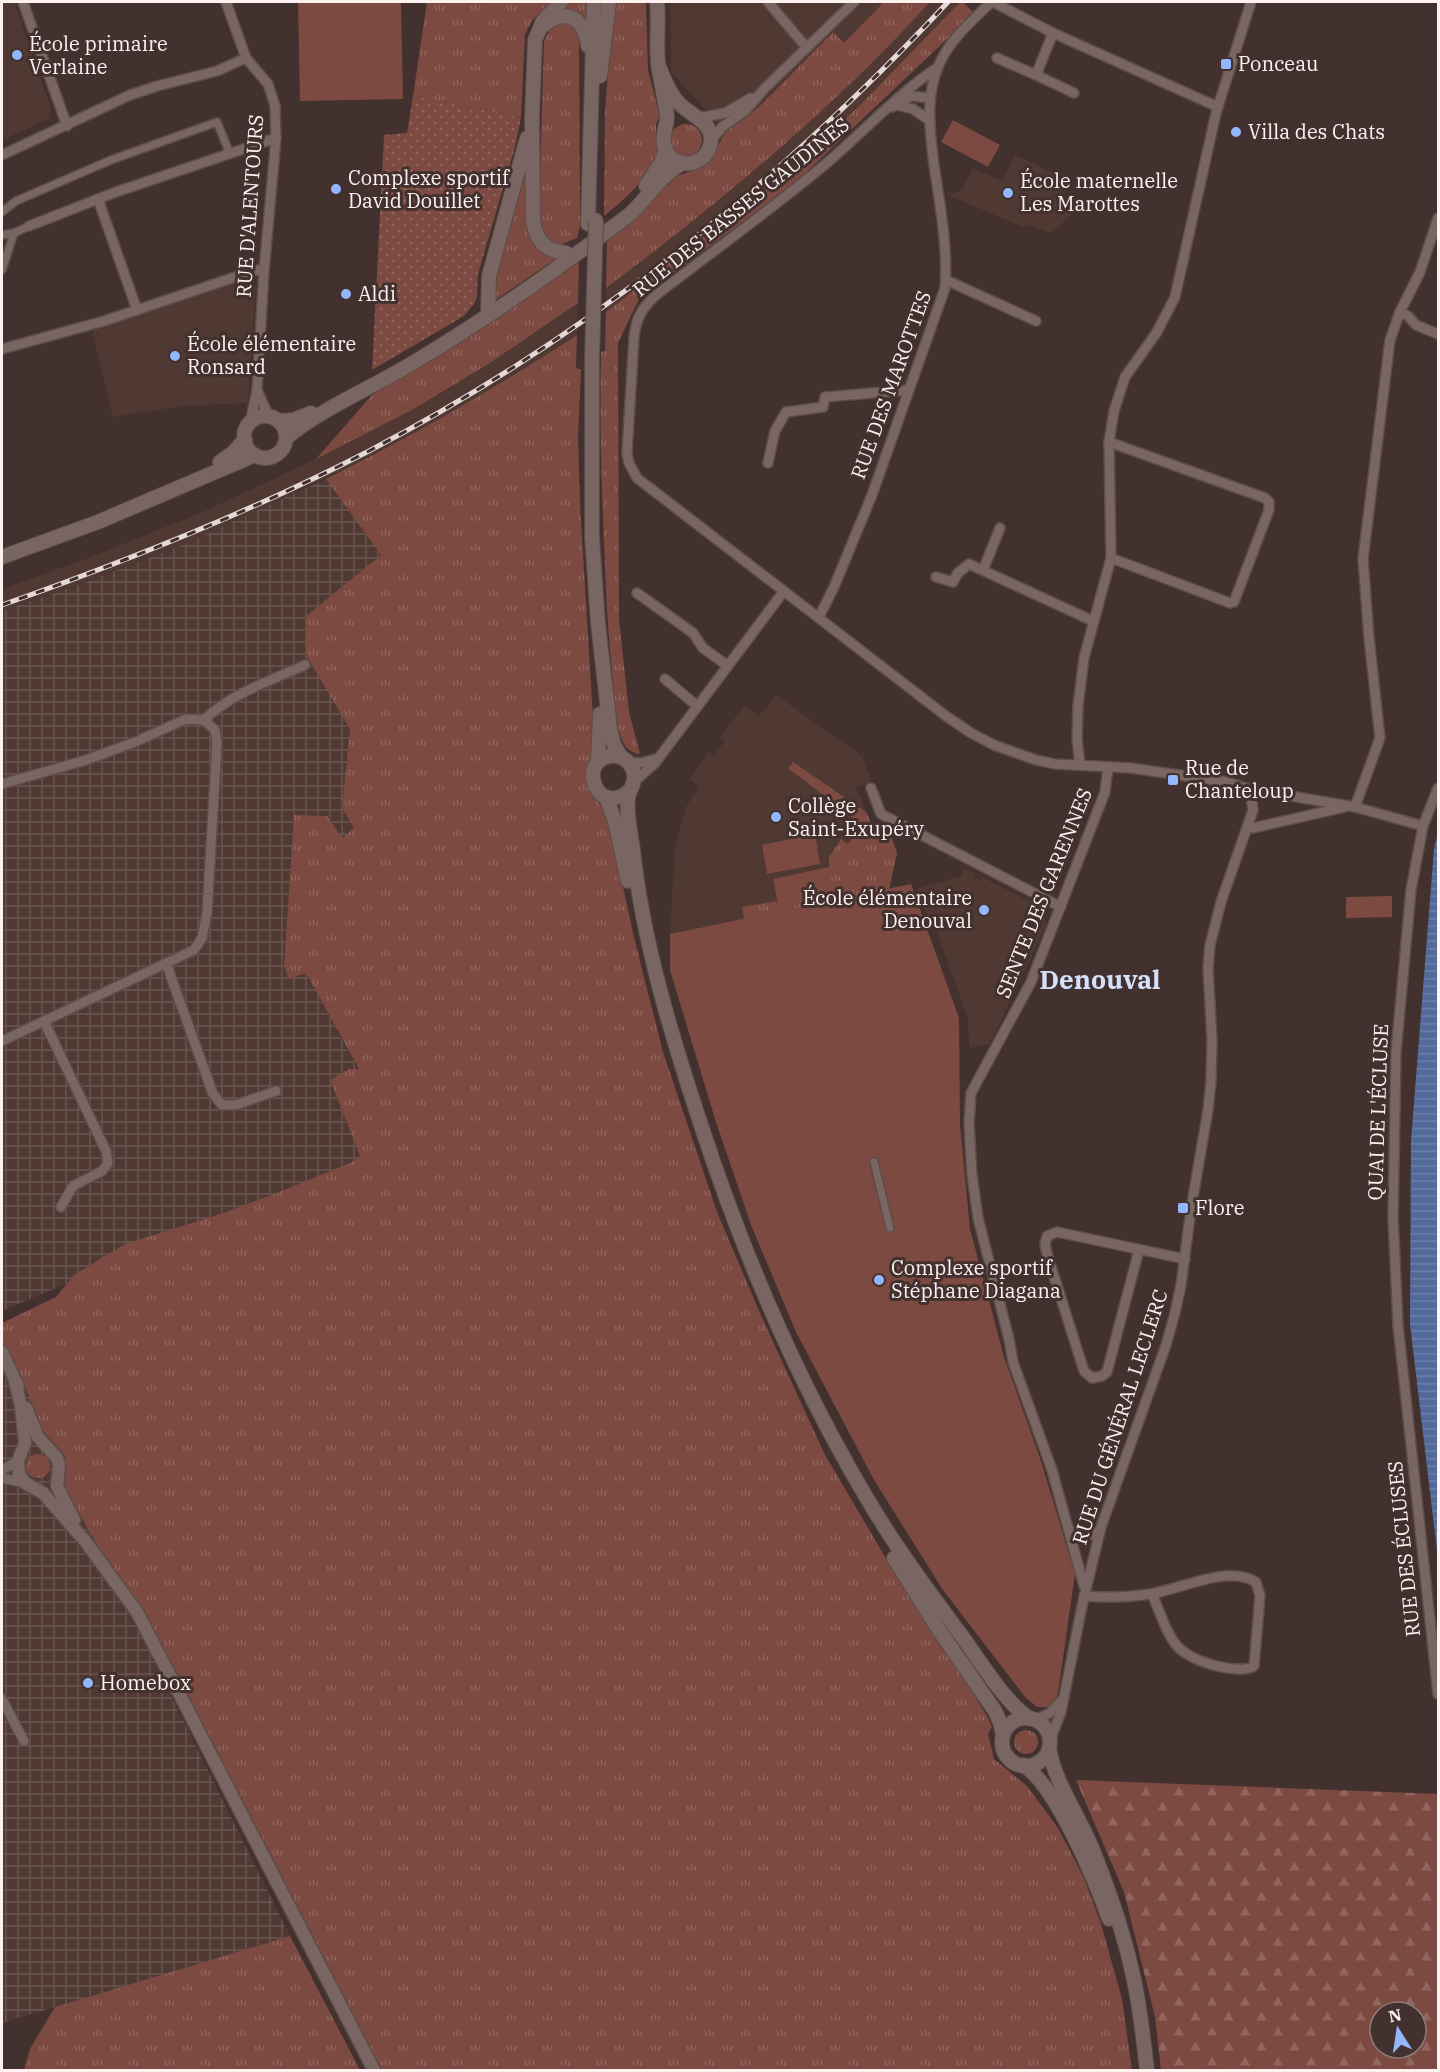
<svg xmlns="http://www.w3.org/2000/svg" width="1440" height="2072" viewBox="0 0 1440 2072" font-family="'IBM Plex Serif',serif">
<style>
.built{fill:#503833}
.industrial{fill:url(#industrial-grid)}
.grass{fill:url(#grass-tufts)}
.forest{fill:url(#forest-firs);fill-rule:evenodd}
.park{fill:#7c4a41}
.garden{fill:url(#garden-dots)}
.water{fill:url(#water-rules)}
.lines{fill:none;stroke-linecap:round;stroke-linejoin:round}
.pedestrian-casing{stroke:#5b4d4a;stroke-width:10}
.minor-casing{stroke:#5b4d4a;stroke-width:12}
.tertiary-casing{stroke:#5b4d4a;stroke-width:15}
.secondary-casing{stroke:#5b4d4a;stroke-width:16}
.pedestrian{stroke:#796662;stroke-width:7}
.minor{stroke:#796662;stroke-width:9}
.tertiary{stroke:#796662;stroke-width:12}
.secondary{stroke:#796662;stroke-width:14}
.rail-casing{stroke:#e5d9d7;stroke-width:5}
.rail{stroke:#42312e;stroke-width:3;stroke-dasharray:9;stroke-linecap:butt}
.secondary-bridge-casing{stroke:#5b4d4a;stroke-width:16;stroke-linecap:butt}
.secondary-bridge{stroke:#796662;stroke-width:14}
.poi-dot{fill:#93b7fd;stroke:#42312e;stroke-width:2}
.labels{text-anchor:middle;stroke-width:6;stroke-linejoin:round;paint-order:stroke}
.poi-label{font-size:20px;fill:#fdf2f0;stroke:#42312e;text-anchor:start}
.street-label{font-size:20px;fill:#fdf2f0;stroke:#42312e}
.district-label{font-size:26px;font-weight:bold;fill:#d3e1fc;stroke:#42312e}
</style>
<defs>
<pattern id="industrial-grid" width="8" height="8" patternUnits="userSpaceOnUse" patternTransform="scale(1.5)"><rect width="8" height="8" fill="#503833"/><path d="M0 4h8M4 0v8" fill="none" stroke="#6a5551"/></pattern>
<pattern id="grass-tufts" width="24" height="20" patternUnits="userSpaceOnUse" patternTransform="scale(1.5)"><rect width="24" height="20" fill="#7c4a41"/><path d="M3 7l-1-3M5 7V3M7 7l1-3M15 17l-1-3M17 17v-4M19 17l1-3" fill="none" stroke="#90655d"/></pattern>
<pattern id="forest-firs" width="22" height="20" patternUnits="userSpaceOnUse" patternTransform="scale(1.5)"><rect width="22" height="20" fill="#7c4a41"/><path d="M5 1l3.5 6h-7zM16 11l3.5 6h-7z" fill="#90655d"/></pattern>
<pattern id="garden-dots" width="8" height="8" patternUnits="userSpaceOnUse" patternTransform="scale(1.5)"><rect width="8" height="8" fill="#7c4a41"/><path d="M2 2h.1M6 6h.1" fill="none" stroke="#90655d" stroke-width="1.8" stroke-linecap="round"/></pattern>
<pattern id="water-rules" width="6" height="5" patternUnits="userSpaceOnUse" patternTransform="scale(1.5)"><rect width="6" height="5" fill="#526a99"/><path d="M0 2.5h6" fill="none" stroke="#6c80a8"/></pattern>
</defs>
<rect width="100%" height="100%" fill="#42312e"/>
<g class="built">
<polygon points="2,2 14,2 51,109 49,119 2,140"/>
<polygon points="671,2 884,2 844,44 833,33 763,103 747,117 725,132 671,71"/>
<polygon points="930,2 960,2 864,101 803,160 606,312 606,288 703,213 789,141 903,31"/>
<polygon points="1015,155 1065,178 1059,208 1074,212 1051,233 1026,224 1024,227 947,195 962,190 973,168 1002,181"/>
<polygon points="247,279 254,281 256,287 248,403 182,406 113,417 93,335 94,331 100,327"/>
<polygon points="578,303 577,335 506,381 398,443 252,514 180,546 81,584 2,611 2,589 86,559 207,510 316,459 412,410 490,363"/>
<polygon points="776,695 862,756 872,783 856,787 878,839 891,836 897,853 889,890 670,934 675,846 686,807 698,789 697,785 689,779 708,752 714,755 725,741 720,737 744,706 759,716"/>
<polygon points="964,868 975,873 974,877 981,880 982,877 1043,908 1046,925 990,1044 969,1048 968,1018 934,925 931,926 917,889 961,876"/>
</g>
<g class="industrial">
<polygon points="326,479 382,555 305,617 350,729 342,808 354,828 342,838 294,816 284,966 289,979 306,973 359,1070 330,1080 360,1156 350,1163 2,1311 2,611 81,584 180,546"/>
<polygon points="2,1333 177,1708 290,1936 2,2023"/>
</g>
<g class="grass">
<polygon points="427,2 550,2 532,21 525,34 521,118 413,96"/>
<polygon points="565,2 587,2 587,22 558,13"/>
<path d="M617 2H644L646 4 648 70 659 113C660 119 656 121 656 126 656 134 659 142 658 150 656 172 621 203 604 216L605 110 613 9Z"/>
<path d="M884 2H930C833 109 722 201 606 288L607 237 677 176 700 168 711 161 725 132 747 117 763 103 833 32 844 43Z"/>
<path d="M960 2H963L973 12 964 23 797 181 639 299 618 343 619 619 629 712 640 754C630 753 624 747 621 737 616 723 615 707 614 693 611 665 609 638 607 611 603 524 599 438 601 352L605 351 606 312 803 160 864 101Z"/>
<path d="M560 24C571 23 576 28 579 38L580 226 577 238 560 245C539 242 540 223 539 206L544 41 549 31Z"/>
<circle cx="686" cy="140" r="16"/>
<polygon points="527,157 529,236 542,251 560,256 494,301 492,289"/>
<polygon points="579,260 578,303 490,363 412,410 316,459 372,395 503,314"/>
<path d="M577 335 576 368 581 370 578 437 580 504 595 750 588 773 590 791 607 814 634 937 663 1052 717 1212 759 1311 824 1453 891 1567 929 1622 987 1716 992 1727 988 1734 994 1759 1027 1786 1058 1828 1084 1878 1101 1924 1122 1999 1132 2070H374L137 1612 67 1493 65 1456 43 1430 24 1384 2 1347V1323L56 1297 74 1275 125 1244 224 1213 282 1191 350 1163 360 1156 330 1080 349 1069H359L306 973 289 979 284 966 294 815 327 816 342 838 354 828 342 808 350 729 306 655 305 617 381 555 326 479C415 435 494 389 577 335Z"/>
<polygon points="793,762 866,812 878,839 891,836 897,853 889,890 744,919 742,907 777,901 779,907 829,867 829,857 841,839 848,844 862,825 788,768"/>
<circle cx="38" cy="1466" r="12"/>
<circle cx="1026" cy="1742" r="12"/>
<polygon points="290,1936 360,2070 24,2070 30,2049 55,2007"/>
</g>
<path class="forest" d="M1076 1780 1438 1794V2070H1161L1155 2017 1124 1892ZM1380 2012H1416V2048H1380Z"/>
<g class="park">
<polygon points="298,2 401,2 403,99 300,101"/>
<polygon points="953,120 1000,145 988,167 941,142"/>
<polygon points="815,834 820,864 767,874 762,845"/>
<polygon points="829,867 835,896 779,908 773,879"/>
<polygon points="911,884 959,1018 960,1124 970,1229 1004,1357 1041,1461 1075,1574 1058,1693 1055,1702 1048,1707 1037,1707 1025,1697 943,1590 874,1480 796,1332 751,1225 715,1119 670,970 670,934"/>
<polygon points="1392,896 1392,917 1346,918 1346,897"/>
</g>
<polygon class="garden" points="413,96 521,118 515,147 478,274 477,296 474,304 464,316 372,370 384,135 407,133"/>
<polygon class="water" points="1438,832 1438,1559 1410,1324 1411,1141 1434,849"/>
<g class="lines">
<defs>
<g id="pedestrian">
<polyline points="2,212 16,201 111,160 217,122 230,154"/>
<polyline points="2,235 14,233"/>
<polyline points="2,270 14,233 29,226"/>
<polyline points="874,1162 890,1228"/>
</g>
<g id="minor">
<polyline points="23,2 67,126"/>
<polyline points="226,2 246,58 268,84 275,106 276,138 264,271 257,390 250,423"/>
<polyline points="768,2 807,48"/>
<polyline points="993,2 1053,33 1218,107"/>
<polyline points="1053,33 1036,75 1074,93"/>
<polyline points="997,58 1036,75"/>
<path d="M938 67C898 94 865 130 828 162 772 209 713 251 655 296 641 309 636 319 634 337L627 453 629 463 637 478 946 716 971 733 994 745 1036 760 1055 764 1131 768 1227 782 1245 788 1355 807 1423 826"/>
<polyline points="897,105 913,109 929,120"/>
<polyline points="892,107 911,96 930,98"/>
<polyline points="698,118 725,113 751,98"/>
<polyline points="711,141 722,127 745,111 765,88 854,2"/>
<polyline points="2,155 130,95 157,86 217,71 246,58"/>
<polyline points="98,199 137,310"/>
<polyline points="29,226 116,192 276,138"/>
<polyline points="946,280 1036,321"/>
<polyline points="1400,312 1408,316 1416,325 1438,334"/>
<polyline points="2,349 104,321 256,270 264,271"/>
<polyline points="257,390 269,417"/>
<polyline points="1109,442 1265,498 1269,502 1269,510 1234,602 1230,603 1111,558"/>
<polyline points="768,463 775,431 786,412 823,407 825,397 908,390"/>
<polyline points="983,570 1000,528"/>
<polyline points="936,577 953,582 958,573 969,564 1093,621"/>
<polyline points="637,593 693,633 703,648 728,666"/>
<path d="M819 617 834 587 872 495 945 288C948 247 940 205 934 165 929 126 924 88 945 53 957 33 975 18 991 2"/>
<polyline points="665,679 697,706"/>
<path d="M204 720C232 693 270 681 305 665"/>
<polyline points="628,762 640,763 659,758"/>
<polyline points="1080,765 1077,739 1078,706 1084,658 1111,558 1109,442 1114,411 1125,377 1157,332 1175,297 1216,113 1251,2"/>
<polyline points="634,782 655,763 784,591"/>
<polyline points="2,784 86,760 135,742 186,719 204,720"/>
<polyline points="871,788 881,814 1061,907"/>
<polyline points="1438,788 1423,826 1411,890 1396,1052 1393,1217 1398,1325 1438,1694"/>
<polyline points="1355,807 1380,738 1369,638 1363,559 1390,340 1400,312 1420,272 1438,218"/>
<polyline points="1248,827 1253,828 1345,807"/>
<polyline points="166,963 213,1094 222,1105 235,1105 276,1091"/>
<polyline points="44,1021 106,1151 108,1163 102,1171 73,1186 61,1207"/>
<polyline points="2,1041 194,950 202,938 207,913 217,743 215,730 204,720"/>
<polyline points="1139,1250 1107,1372 1102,1376 1092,1378 1084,1371 1048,1257 1045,1245 1047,1236 1057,1232 1185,1259"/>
<polyline points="2,1470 18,1461"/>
<polyline points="2,1478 25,1483"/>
<path d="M1068 1528C1078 1537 1089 1538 1100 1530"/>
<polyline points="1084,1586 1052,1470 1013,1362 1009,1339 978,1218 972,1175 969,1123 971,1093 1031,982 1105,792 1108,767"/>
<path d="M1084 1596C1105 1598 1129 1597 1150 1594 1180 1590 1227 1564 1256 1582L1260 1596 1254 1666C1246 1671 1236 1669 1227 1668 1212 1666 1191 1659 1179 1648 1167 1637 1159 1609 1152 1594"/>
<polyline points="2,1699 24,1741"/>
<polyline points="1034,1720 1050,1713 1062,1700"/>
<polyline points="1049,1743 1061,1712 1082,1606 1101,1527 1166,1345 1175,1313 1181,1285 1191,1209 1208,1110 1211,1081 1212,1040 1208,968 1210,945 1221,902 1253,810 1251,795 1245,788"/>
</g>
<g id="tertiary">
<polyline points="2,1352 18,1386"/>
<polyline points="15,1381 21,1406 25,1443 18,1461 19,1474 25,1483 43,1493 85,1541 137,1612 374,2070"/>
<polyline points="26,1408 38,1437 57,1458 59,1465 57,1486 74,1520"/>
</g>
<g id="secondary">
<path d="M561 2 543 21 535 40 532 118 533 219C535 240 545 251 566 253"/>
<path d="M657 2C659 21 656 42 658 62 660 80 665 98 667 116 667 126 662 134 664 144 665 150 668 155 673 159 680 163 688 165 695 162 703 159 708 153 710 146 717 122 689 116 677 101 668 91 663 77 658 64"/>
<path d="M544 25C567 7 585 19 588 46"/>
<polyline points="600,76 609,2"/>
<polyline points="646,186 661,163 666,150"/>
<polyline points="588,224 594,2"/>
<polyline points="488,309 489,276 527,138"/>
<polyline points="592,358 592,537 598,623 610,729 614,745 621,757"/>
<circle cx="265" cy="437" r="21"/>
<polyline points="279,421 293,420 311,413"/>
<path d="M286 438C321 409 371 388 411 364 487 319 559 268 629 215 648 198 660 175 683 163"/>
<polyline points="220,462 234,452 245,439"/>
<polyline points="2,557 98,522 255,455"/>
<polyline points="598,762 600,714"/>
<path d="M629 791C597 818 576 760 611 756 617 755 622 757 627 761 631 765 634 770 634 776 635 785 629 790 628 798 626 814 631 834 633 850 643 942 671 1034 700 1122 741 1248 797 1380 865 1495 894 1545 929 1592 964 1639 980 1661 1008 1707 1031 1719"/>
<polyline points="606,797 615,821 628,881"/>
<polyline points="894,1558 937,1627 995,1711 1000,1722 1003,1735"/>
<circle cx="1026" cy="1742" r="24"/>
<path d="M1049 1748C1055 1784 1081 1819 1094 1853 1109 1891 1123 1930 1132 1971 1140 2004 1143 2037 1147 2070"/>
<path d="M1023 1765C1056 1785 1096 1882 1109 1919"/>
</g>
</defs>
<use href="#pedestrian" class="pedestrian-casing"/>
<use href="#minor" class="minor-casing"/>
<use href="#tertiary" class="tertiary-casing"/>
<use href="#secondary" class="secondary-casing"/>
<use href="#pedestrian" class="pedestrian"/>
<use href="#minor" class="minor"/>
<use href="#tertiary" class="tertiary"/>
<use href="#secondary" class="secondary"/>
<defs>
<path id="rail" d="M2 605C127 561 251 512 369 451 587 337 781 181 948 2"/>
</defs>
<use href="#rail" class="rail-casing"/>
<use href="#rail" class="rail"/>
<defs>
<polyline id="secondary-bridge" points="592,358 596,220"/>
</defs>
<use href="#secondary-bridge" class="secondary-bridge-casing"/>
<use href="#secondary-bridge" class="secondary-bridge"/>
</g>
<g class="poi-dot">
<circle cx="17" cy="55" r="6"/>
<rect x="1220" y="58" width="12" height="12" rx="3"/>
<circle cx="1236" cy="132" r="6"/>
<circle cx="336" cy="189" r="6"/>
<circle cx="1008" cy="193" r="6"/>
<circle cx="346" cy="294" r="6"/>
<circle cx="175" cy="356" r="6"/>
<rect x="1167" y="774" width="12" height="12" rx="3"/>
<circle cx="776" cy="817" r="6"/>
<circle cx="984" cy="910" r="6"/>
<rect x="1177" y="1202" width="12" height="12" rx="3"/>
<circle cx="879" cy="1280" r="6"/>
<circle cx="88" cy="1683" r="6"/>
</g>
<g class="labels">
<g class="poi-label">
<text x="29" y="51">École primaire<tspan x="29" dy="23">Verlaine</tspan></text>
<text x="1238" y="71">Ponceau</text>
<text x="1248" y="139">Villa des Chats</text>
<text x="348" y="185">Complexe sportif<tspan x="348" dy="23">David Douillet</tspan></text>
<text x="1020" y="188">École maternelle<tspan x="1020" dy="23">Les Marottes</tspan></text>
<text x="358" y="301">Aldi</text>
<text x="187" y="351">École élémentaire<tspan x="187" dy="23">Ronsard</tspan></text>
<text x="1185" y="775">Rue de<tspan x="1185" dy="23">Chanteloup</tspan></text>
<text x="788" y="813">Collège<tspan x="788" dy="23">Saint-Exupéry</tspan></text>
<text x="972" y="905" text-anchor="end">École élémentaire<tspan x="972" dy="23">Denouval</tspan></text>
<text x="1195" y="1215">Flore</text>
<text x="891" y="1275">Complexe sportif<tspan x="891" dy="23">Stéphane Diagana</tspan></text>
<text x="100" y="1690">Homebox</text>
</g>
<g class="street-label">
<text transform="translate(250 206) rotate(-86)" y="7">RUE D'ALENTOURS</text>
<text transform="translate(741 207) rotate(-39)" y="7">RUE DES BASSES GAUDINES</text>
<text transform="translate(891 385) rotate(-70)" y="7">RUE DES MAROTTES</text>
<text transform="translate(1044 893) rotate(-68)" y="7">SENTE DES GARENNES</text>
<text transform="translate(1378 1112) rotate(-88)" y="7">QUAI DE L'ÉCLUSE</text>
<text transform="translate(1120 1417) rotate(-72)" y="7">RUE DU GÉNÉRAL LECLERC</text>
<text transform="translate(1404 1549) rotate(-96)" y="7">RUE DES ÉCLUSES</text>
</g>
<g class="district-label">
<text x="1100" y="989">Denouval</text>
</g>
</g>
<rect width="1440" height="2072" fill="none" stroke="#fdf2f0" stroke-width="6"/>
<g transform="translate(1398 2030) rotate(348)"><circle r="28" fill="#42312e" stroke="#8d7e7c" stroke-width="1.5"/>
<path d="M0-4.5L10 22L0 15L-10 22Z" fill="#93b7fd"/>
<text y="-9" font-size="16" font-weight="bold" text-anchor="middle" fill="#fdf2f0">N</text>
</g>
</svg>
